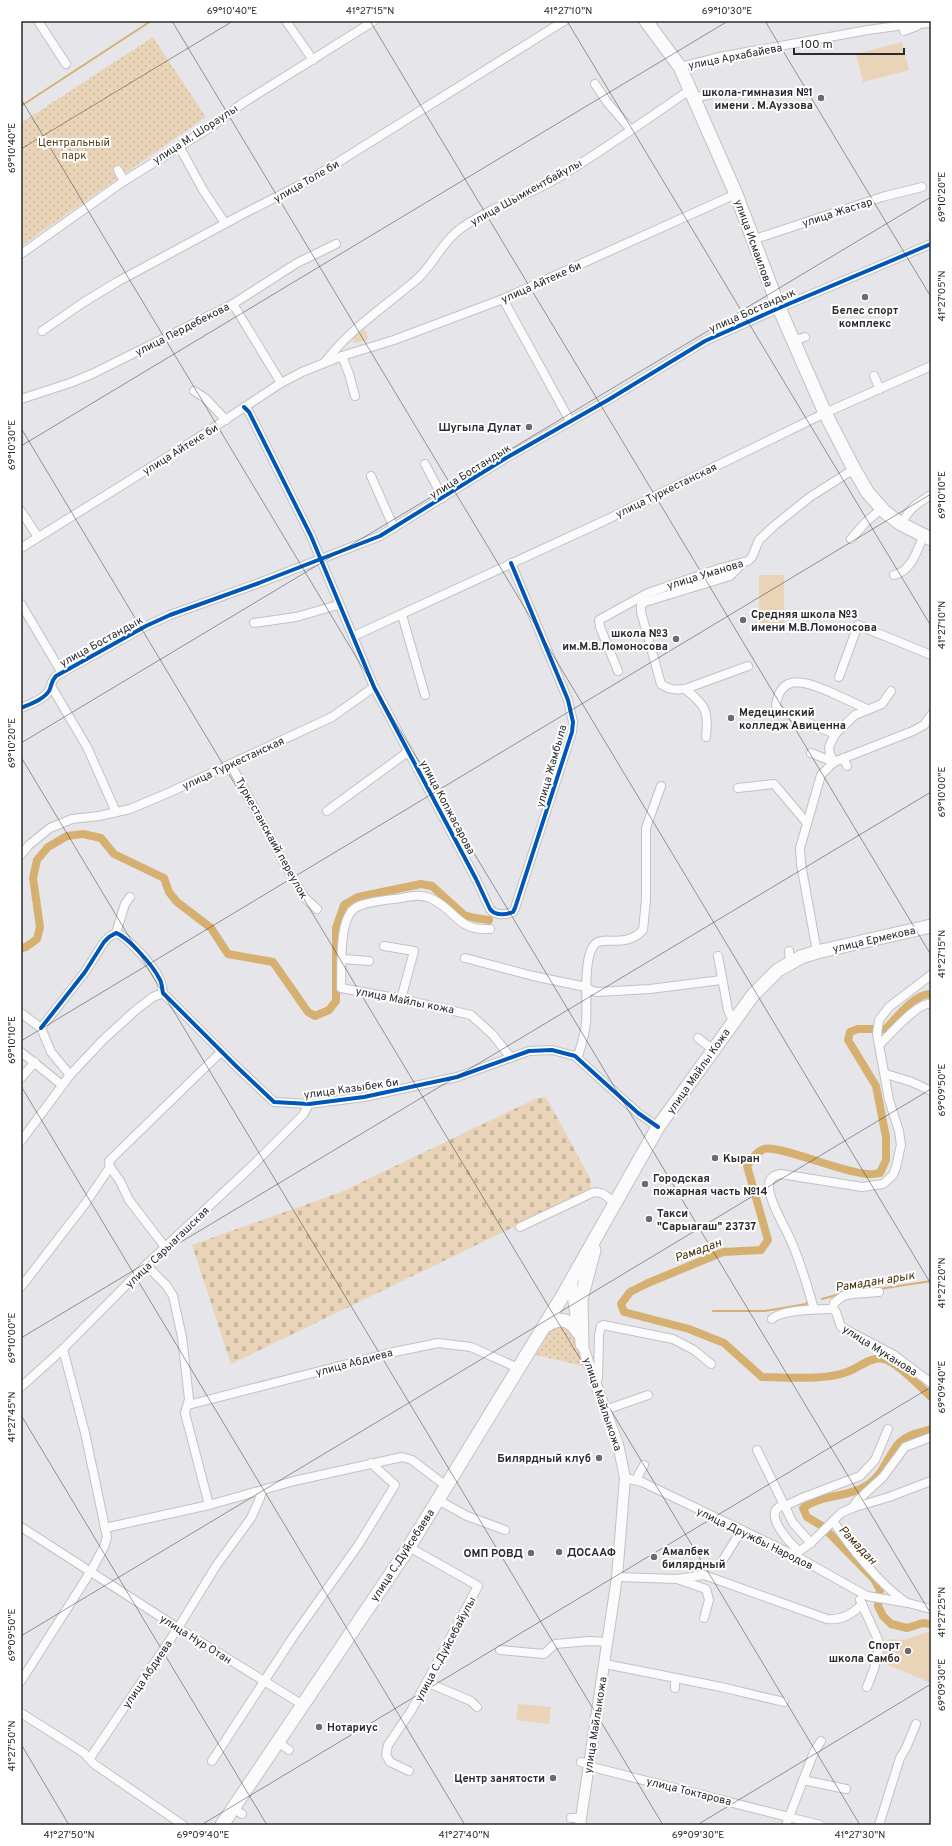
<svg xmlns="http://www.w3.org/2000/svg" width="952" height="1846" viewBox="0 0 952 1846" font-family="Overpass,sans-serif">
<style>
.grass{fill:url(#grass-tufts)}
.cemetery{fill:url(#cemetery-stones)}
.park{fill:url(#park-dots)}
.pitch{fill:#e9d4b8}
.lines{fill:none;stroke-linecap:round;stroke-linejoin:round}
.stream{stroke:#d6b071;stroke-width:2}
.canal{stroke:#d6b071;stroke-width:8}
.minor-casing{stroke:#c2c2c6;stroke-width:10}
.tertiary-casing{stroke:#c2c2c6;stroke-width:12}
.primary-casing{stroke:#c2c2c6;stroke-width:15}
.minor{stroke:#fbfbfc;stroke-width:8}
.tertiary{stroke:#fbfbfc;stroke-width:10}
.primary{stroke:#fbfbfc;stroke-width:13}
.cycleway-casing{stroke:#fff;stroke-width:6}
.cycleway{stroke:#0057b8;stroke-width:4}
.ticks{fill:none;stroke:#2b2b2d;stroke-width:1;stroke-opacity:0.45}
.poi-dot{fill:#6c6c6f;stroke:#fff;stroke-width:1.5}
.labels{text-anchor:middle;stroke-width:4;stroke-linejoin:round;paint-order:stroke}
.street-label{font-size:11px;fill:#2b2b2d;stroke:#fff}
.poi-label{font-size:11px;font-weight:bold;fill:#2b2b2d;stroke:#fff;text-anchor:start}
.park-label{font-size:11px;fill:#563f19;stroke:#fff}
.water-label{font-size:12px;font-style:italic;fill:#462f08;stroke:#fff}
.neatline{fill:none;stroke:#2b2b2d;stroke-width:1.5}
.ticks-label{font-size:10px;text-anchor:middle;fill:#2b2b2d}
</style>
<defs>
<pattern id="grass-tufts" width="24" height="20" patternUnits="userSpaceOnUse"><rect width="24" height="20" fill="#e9d4b8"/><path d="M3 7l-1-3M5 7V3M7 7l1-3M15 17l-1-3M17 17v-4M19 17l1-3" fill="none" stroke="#c8b69e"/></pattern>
<pattern id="cemetery-stones" width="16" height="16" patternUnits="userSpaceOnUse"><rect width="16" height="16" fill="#e9d4b8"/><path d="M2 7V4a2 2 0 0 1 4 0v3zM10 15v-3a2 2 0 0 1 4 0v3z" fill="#c8b69e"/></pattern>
<pattern id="park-dots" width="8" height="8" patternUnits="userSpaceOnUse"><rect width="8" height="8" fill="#e9d4b8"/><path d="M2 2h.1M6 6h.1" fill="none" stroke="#c8b69e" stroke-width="1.8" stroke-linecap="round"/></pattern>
</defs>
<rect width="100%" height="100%" fill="#e5e5ea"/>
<polygon class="grass" points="362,330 365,330 368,337 367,340 355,343 352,338"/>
<polygon class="cemetery" points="546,1097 591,1180 590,1190 231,1364 192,1245 341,1192 535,1099"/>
<g class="park">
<polygon points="153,37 206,117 21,246 21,123"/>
<polygon points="558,1323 573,1331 583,1366 535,1355 551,1329"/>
</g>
<g class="pitch">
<polygon points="902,42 909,70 863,82 856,54"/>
<polygon points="759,575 784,575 784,625 759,624"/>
<polygon points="926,1632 931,1634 931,1683 881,1662 888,1639 904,1640"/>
<polygon points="518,1704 551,1707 549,1724 516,1720"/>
</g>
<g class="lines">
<g class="stream">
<polyline points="21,106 151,21"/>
<polyline points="879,1289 931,1281"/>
<polyline points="822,1299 840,1294"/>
<polyline points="713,1311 765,1311 806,1304 808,1301"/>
</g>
<g class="canal">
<polyline points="21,948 26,947 37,939 40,927 33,878 37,860 48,847 67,836 83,834 101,838 114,854 164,878 169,892 177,902 211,928 228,954 273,962 308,1012 315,1016 329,1010 336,1001 336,928 344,905 358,897 421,884 432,886 464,915 475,918 489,920"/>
<path d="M931 994C915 993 896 1018 886 1029H858L850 1032 848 1040 876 1086 886 1137V1160L880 1173C877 1173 872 1175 868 1174 846 1174 777 1144 764 1149 756 1152 751 1160 747 1166L768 1240 761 1250 723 1252 648 1283 630 1292 621 1304 624 1312 689 1329 724 1343 762 1377C787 1377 823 1381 847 1372 859 1368 871 1356 884 1359 895 1361 922 1388 931 1397"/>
<path d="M931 1429C921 1433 908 1434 900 1442 888 1454 884 1474 869 1484 849 1498 822 1494 803 1508L807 1517 822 1526 874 1579 880 1590 878 1606 883 1616 891 1624 907 1628 923 1623 931 1624"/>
</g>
<defs>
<g id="minor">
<polyline points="38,21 66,64"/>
<polyline points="286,21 313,60"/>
<polyline points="904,31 917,26"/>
<polyline points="680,67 719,57 868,30 904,25 931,23"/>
<polyline points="595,84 607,102 631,130"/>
<polyline points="694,97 709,95"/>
<polyline points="179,146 203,190 225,223"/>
<polyline points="118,170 124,181"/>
<polyline points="752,240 882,197 922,187"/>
<polyline points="21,254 124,181 211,127 243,103 374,21"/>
<polyline points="503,299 570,421"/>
<polyline points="233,304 281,383"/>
<polyline points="42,331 84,302 117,282 241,215 308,181 564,21"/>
<polyline points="793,341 805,337"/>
<polyline points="342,356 349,374 355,396"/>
<path d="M325 362C350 329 384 307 415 281 433 266 441 243 460 229 489 208 524 197 554 180 601 152 646 120 691 89"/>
<polyline points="874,376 880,389"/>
<polyline points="194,391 205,398 226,420"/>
<polyline points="21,399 70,383 92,374 233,304 297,263 336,244"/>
<path d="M244 407 249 412 311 536 374 687 476 879 490 909C495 916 506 915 513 912L515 908 572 732 573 722 568 700 511 563"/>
<polyline points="425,464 443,498"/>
<polyline points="371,476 394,528"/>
<polyline points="21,511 38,537"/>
<path d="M901 524C910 508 916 504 931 495"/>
<polyline points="851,539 865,523 882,508"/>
<polyline points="21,548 193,441 281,383 302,372 342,356 394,340 503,299 736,194"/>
<path d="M744 562 730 576 645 602 641 605V612L661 684C669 690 676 690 685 689L748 666"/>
<path d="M894 575C912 571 917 550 924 535"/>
<polyline points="21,604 62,673"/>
<polyline points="402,615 425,695"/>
<polyline points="254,623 296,617 338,605"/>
<polyline points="354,636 606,520 825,413 931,366"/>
<polyline points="618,671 600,627 599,620 648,593 721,568 748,561 752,557 759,540 775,525 810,497 854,469"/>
<polyline points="839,677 858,625 931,655"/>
<polyline points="51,686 87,747 116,812"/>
<path d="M685 689C706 705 709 712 706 737"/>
<path d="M21 708C30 704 43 700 49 691 52 685 51 681 56 676L146 626 170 615 259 583 380 536 506 458 608 400 705 341 779 308 931 244"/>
<path d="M835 734 780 711 776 705C781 672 806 682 828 691 841 697 854 703 867 709"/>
<polyline points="811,753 834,762"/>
<polyline points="843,758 847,766"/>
<polyline points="834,762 830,754 829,747 835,734 855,715 882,704 891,691"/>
<polyline points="231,765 293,879 305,898 317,909"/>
<polyline points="738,788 774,784 807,823"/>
<polyline points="327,811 409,751"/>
<polyline points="21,855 29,845 50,828 72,819 99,816 130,809 168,793 332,717 374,687"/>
<path d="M490 929C456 931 456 909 430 898 419 893 405 898 394 899 385 900 362 903 355 908 338 920 342 968 341 988L401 999 471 1015 493 1035 511 1058"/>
<polyline points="116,933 125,904 130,897"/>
<polyline points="384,946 414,951 401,999"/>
<polyline points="789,951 790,963"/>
<polyline points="817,952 801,864 800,848 821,775 834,762 913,731 924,725 931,715"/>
<polyline points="718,956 728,1010 733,1021"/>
<polyline points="465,958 533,976 586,987 592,991 598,992 650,989 721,980"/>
<polyline points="343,959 369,961"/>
<polyline points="21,1013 41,1028"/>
<path d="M41 1028 85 972 104 942 109 937 116 933C128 937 153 966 159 978 162 982 162 988 163 993L236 1066 274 1102 309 1104 364 1097 457 1077 529 1051 552 1050 575 1056 638 1113 658 1127"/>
<polyline points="41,1028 51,1052 70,1075"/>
<polyline points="698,1038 712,1049"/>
<path d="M879 1045C889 1036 918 1001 931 1004"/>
<polyline points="21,1052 62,1085"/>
<path d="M575 1056 579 1053C582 1043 585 1033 586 1023 588 1005 582 957 595 944 604 935 625 949 643 930L646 900V828L661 786"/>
<polyline points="886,1074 912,1082 931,1091"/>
<polyline points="21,1078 35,1062"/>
<polyline points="21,1141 70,1075 103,1040 137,1009 153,997 163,993"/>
<polyline points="110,1167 120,1181 129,1200 165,1247"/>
<path d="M520 1227 592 1193C602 1190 607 1197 615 1203"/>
<polyline points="146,1265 166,1285 173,1296 182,1337 189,1399 185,1413 209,1505"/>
<polyline points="21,1287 85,1204 110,1167 109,1161 221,1052"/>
<path d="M814 1309C808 1288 802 1268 794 1248 788 1231 768 1201 769 1185 769 1178 775 1175 781 1174L862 1187 883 1184 893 1175 896 1167 901 1145 899 1131 889 1100 877 1034 879 1020 889 1007 931 975"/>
<polyline points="833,1309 836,1312 841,1327 894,1355 931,1383"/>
<polyline points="833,1309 834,1303 843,1296 852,1294 879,1292"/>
<path d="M772 1319C781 1310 819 1309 833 1309"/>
<polyline points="595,1382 598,1378 599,1335 601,1326 603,1325 673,1339 694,1350 711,1364"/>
<polyline points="21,1387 63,1349 146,1265 253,1165 303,1115 309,1104"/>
<polyline points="188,1405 394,1352 438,1343 471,1347 518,1368"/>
<polyline points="605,1410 648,1395"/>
<polyline points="757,1450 793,1523 811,1543"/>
<polyline points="625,1478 642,1482 794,1555 867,1596 908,1603 931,1609"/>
<polyline points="638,1481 638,1476 644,1465"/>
<polyline points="438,1500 467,1516 505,1530"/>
<polyline points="852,1508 858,1500 883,1477 905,1447 931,1437"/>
<path d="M833 1521C849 1546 880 1584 904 1601"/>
<polyline points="21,1527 178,1628 303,1705"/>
<polyline points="105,1528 209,1505 294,1481 402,1457 412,1460 446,1486"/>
<polyline points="409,1547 478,1586 411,1711 388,1745 386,1755 390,1762 409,1771"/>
<path d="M799 1551C791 1544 762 1514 781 1506H785L802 1498 860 1476 875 1460 888 1429"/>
<polyline points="795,1554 811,1543 841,1513 852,1508 889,1497 931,1481"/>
<polyline points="721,1563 741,1531"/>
<path d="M617 1577 677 1579 704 1575 827 1619C840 1621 853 1614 862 1604"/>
<polyline points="677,1579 706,1589 709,1600 704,1618"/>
<polyline points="860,1600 880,1644 874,1669 867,1687"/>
<polyline points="500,1650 544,1654 555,1644 590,1641 608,1642"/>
<polyline points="605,1664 721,1687 784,1702"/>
<polyline points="675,1679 675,1688"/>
<polyline points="21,1681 91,1571 104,1547 107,1537 85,1433 63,1349"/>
<polyline points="426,1682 471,1701 477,1707"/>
<polyline points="21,1713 84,1753 94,1764 183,1825"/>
<polyline points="278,1742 289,1750"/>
<polyline points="90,1758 178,1628 216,1566 251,1518 260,1498 262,1491"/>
<polyline points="212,1761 293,1637 359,1544 395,1485 371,1463"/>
<polyline points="581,1762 589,1764"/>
<polyline points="588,1766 820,1825"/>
<polyline points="803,1780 846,1789"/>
<polyline points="233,1808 242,1814"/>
<polyline points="571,1818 581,1818"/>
<polyline points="786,1825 814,1752 821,1741"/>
<polyline points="879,1825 900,1758 906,1748 916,1724"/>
</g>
<polyline id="tertiary" points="572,1279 573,1298 578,1332 595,1382 618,1444 625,1478 617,1577 580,1825"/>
<g id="primary">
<polyline points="646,21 680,67 736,194 779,308 825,413 854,469 868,493 885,512 901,524 931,539"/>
<path d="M545 1326C558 1318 569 1317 578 1332"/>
<polyline points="582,1344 581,1299 594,1250"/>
<polyline points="222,1825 409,1547 562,1297 658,1127 753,995 778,970 801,957 817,952 931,926"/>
</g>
</defs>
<use href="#minor" class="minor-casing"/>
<use href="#tertiary" class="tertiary-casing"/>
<use href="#primary" class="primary-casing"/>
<use href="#minor" class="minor"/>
<use href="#tertiary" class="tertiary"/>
<use href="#primary" class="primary"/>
<defs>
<g id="cycleway">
<path d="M244 407 249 412 311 536 374 687 476 879 490 909C495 916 506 915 513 912L515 908 572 732 573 722 568 700 511 563"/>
<path d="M21 708C30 704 43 700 49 691 52 685 51 681 56 676L146 626 170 615 259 583 380 536 506 458 608 400 705 341 779 308 931 244"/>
<path d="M41 1028 85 972 104 942 109 937 116 933C128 937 153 966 159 978 162 982 162 988 163 993L236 1066 274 1102 309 1104 364 1097 457 1077 529 1051 552 1050 575 1056 638 1113 658 1127"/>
</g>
</defs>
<use href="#cycleway" class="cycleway-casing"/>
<use href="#cycleway" class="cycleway"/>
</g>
<path class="ticks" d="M172 21 931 1284M370 21 931 955M567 21 931 626M765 21 931 297M21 99 931 1614M21 149 233 21M21 428 860 1825M21 446 728 21M21 743 931 197M21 757 663 1825M21 1041 931 494M21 1086 465 1825M21 1338 931 792M21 1415 267 1825M21 1636 931 1089M21 1744 69 1825M201 1825 931 1387M697 1825 931 1684"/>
<g class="poi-dot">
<circle cx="821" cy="98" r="4"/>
<circle cx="865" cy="297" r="4"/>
<circle cx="529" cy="427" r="4"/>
<circle cx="743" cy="620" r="4"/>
<circle cx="676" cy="639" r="4"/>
<circle cx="731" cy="718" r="4"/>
<circle cx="715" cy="1158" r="4"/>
<circle cx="645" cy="1184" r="4"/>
<circle cx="649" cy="1219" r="4"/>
<circle cx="599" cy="1458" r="4"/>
<circle cx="559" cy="1552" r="4"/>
<circle cx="531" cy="1553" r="4"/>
<circle cx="654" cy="1557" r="4"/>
<circle cx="908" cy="1651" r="4"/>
<circle cx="319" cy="1727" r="4"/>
<circle cx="553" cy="1778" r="4"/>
</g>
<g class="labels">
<g class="street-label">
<text transform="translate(735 56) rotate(-11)" y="4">улица Архабайева</text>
<text transform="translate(195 134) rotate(-33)" y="4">улица М. Шораулы</text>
<text transform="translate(306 181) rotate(-30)" y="4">улица Толе би</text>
<text transform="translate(526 192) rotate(-29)" y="4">улица Шымкентбайулы</text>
<text transform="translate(837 212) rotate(-18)" y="4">улица Жастар</text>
<text transform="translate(754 243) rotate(70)" y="4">улица Исмаилова</text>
<text transform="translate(541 282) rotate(-24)" y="4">улица Айтеке би</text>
<text transform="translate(752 310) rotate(-24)" y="4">улица Бостандык</text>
<text transform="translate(182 329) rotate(-27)" y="4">улица Пердебекова</text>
<text transform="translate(180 449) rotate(-32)" y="4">улица Айтеке би</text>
<text transform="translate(470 471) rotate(-32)" y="4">улица Бостандык</text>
<text transform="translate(666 490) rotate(-26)" y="4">улица Туркестанская</text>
<text transform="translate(705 574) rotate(-17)" y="4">улица Уманова</text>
<text transform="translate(101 641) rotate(-29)" y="4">улица Бостандык</text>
<text transform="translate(233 763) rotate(-25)" y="4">улица Туркестанская</text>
<text transform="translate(551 766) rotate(-74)" y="4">улица Жамбыла</text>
<text transform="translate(448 807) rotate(62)" y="4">улица Копжасарова</text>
<text transform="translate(272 838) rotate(61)" y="4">Туркестанскаий переулок</text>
<text transform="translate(874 939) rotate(-13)" y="4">улица Ермекова</text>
<text transform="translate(405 1000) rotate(11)" y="4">улица Майлы кожа</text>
<text transform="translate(698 1071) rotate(-55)" y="4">улица Майлы Кожа</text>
<text transform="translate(351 1088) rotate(-8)" y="4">улица Казыбек би</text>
<text transform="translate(167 1247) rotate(-44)" y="4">улица Сарыагашская</text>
<text transform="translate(880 1350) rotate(32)" y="4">улица Муканова</text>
<text transform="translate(354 1362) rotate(-15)" y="4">улица Абдиева</text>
<text transform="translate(603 1404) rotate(71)" y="4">улица Майлыкожа</text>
<text transform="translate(755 1538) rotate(26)" y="4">улица Дружбы Народов</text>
<text transform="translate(402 1555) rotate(-57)" y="4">улица С.Дуйсебаева</text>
<text transform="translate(196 1639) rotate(32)" y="4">улица Нур Отан</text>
<text transform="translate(445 1649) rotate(-62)" y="4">улица С.Дуйсебайулы</text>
<text transform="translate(147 1674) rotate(-56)" y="4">улица Абдиева</text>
<text transform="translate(595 1725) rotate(-81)" y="4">улица Майлыкожа</text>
<text transform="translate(689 1791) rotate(14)" y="4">улица Токтарова</text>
</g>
<g class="poi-label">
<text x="813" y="96" text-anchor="end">школа-гимназия №1<tspan x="813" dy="13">имени . М.Ауэзова</tspan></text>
<text x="865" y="314" text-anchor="middle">Белес спорт<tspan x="865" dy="13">комплекс</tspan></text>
<text x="521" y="431" text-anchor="end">Шугыла Дулат</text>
<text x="751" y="618">Средняя школа №3<tspan x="751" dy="13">имени М.В.Ломоносова</tspan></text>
<text x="668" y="637" text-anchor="end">школа №3<tspan x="668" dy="13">им.М.В.Ломоносова</tspan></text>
<text x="739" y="716">Медецинский<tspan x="739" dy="13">колледж Авиценна</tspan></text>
<text x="723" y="1162">Кыран</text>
<text x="653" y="1182">Городская<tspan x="653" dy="13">пожарная часть №14</tspan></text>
<text x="657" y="1217">Такси<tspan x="657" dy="13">"Сарыагаш" 23737</tspan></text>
<text x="591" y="1462" text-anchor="end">Билярдный клуб</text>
<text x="662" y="1555">Амалбек<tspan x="662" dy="13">билярдный</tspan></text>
<text x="567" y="1556">ДОСААФ</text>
<text x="523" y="1557" text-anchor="end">ОМП РОВД</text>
<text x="900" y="1649" text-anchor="end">Спорт<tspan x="900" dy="13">школа Самбо</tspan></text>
<text x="327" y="1731">Нотариус</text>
<text x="545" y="1782" text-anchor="end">Центр занятости</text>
</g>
<g class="park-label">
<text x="74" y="146">Центральный<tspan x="74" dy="13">парк</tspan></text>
</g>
<g class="water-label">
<text transform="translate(698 1250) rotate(-20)" y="4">Рамадан</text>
<text transform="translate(875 1281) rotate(-9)" y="4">Рамадан арык</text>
<text transform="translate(858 1545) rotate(46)" y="4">Рамадан</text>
</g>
</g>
<rect width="952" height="1846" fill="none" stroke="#ffffff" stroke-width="44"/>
<path d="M794 48v6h110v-6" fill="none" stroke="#2b2b2d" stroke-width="2"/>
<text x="800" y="48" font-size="12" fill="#2b2b2d" stroke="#ffffff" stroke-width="3" paint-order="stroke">100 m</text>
<rect x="22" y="22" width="908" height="1802" class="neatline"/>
<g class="ticks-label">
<text x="232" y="14">69°10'40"E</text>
<text x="370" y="14">41°27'15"N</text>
<text x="568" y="14">41°27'10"N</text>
<text x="727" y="14">69°10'30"E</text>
<text transform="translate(11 148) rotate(-90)" y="4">69°10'40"E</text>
<text transform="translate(941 197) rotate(-90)" y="4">69°10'20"E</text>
<text transform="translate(941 296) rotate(-90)" y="4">41°27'05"N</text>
<text transform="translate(11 445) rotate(-90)" y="4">69°10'30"E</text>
<text transform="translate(941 495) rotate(-90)" y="4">69°10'10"E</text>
<text transform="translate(941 625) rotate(-90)" y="4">41°27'10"N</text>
<text transform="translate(11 743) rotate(-90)" y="4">69°10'20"E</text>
<text transform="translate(941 792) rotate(-90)" y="4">69°10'00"E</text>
<text transform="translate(941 954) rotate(-90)" y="4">41°27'15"N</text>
<text transform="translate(11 1040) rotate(-90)" y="4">69°10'10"E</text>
<text transform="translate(941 1090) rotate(-90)" y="4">69°09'50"E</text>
<text transform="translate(941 1283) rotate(-90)" y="4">41°27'20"N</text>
<text transform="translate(11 1338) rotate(-90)" y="4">69°10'00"E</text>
<text transform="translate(941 1387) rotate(-90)" y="4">69°09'40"E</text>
<text transform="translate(11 1417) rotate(-90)" y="4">41°27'45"N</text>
<text transform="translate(941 1612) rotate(-90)" y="4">41°27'25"N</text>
<text transform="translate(11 1635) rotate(-90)" y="4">69°09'50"E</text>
<text transform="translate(941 1685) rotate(-90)" y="4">69°09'30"E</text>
<text transform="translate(11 1746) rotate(-90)" y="4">41°27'50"N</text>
<text x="69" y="1838">41°27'50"N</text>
<text x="203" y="1838">69°09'40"E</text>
<text x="464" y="1838">41°27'40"N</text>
<text x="698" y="1838">69°09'30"E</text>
<text x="860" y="1838">41°27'30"N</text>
</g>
</svg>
